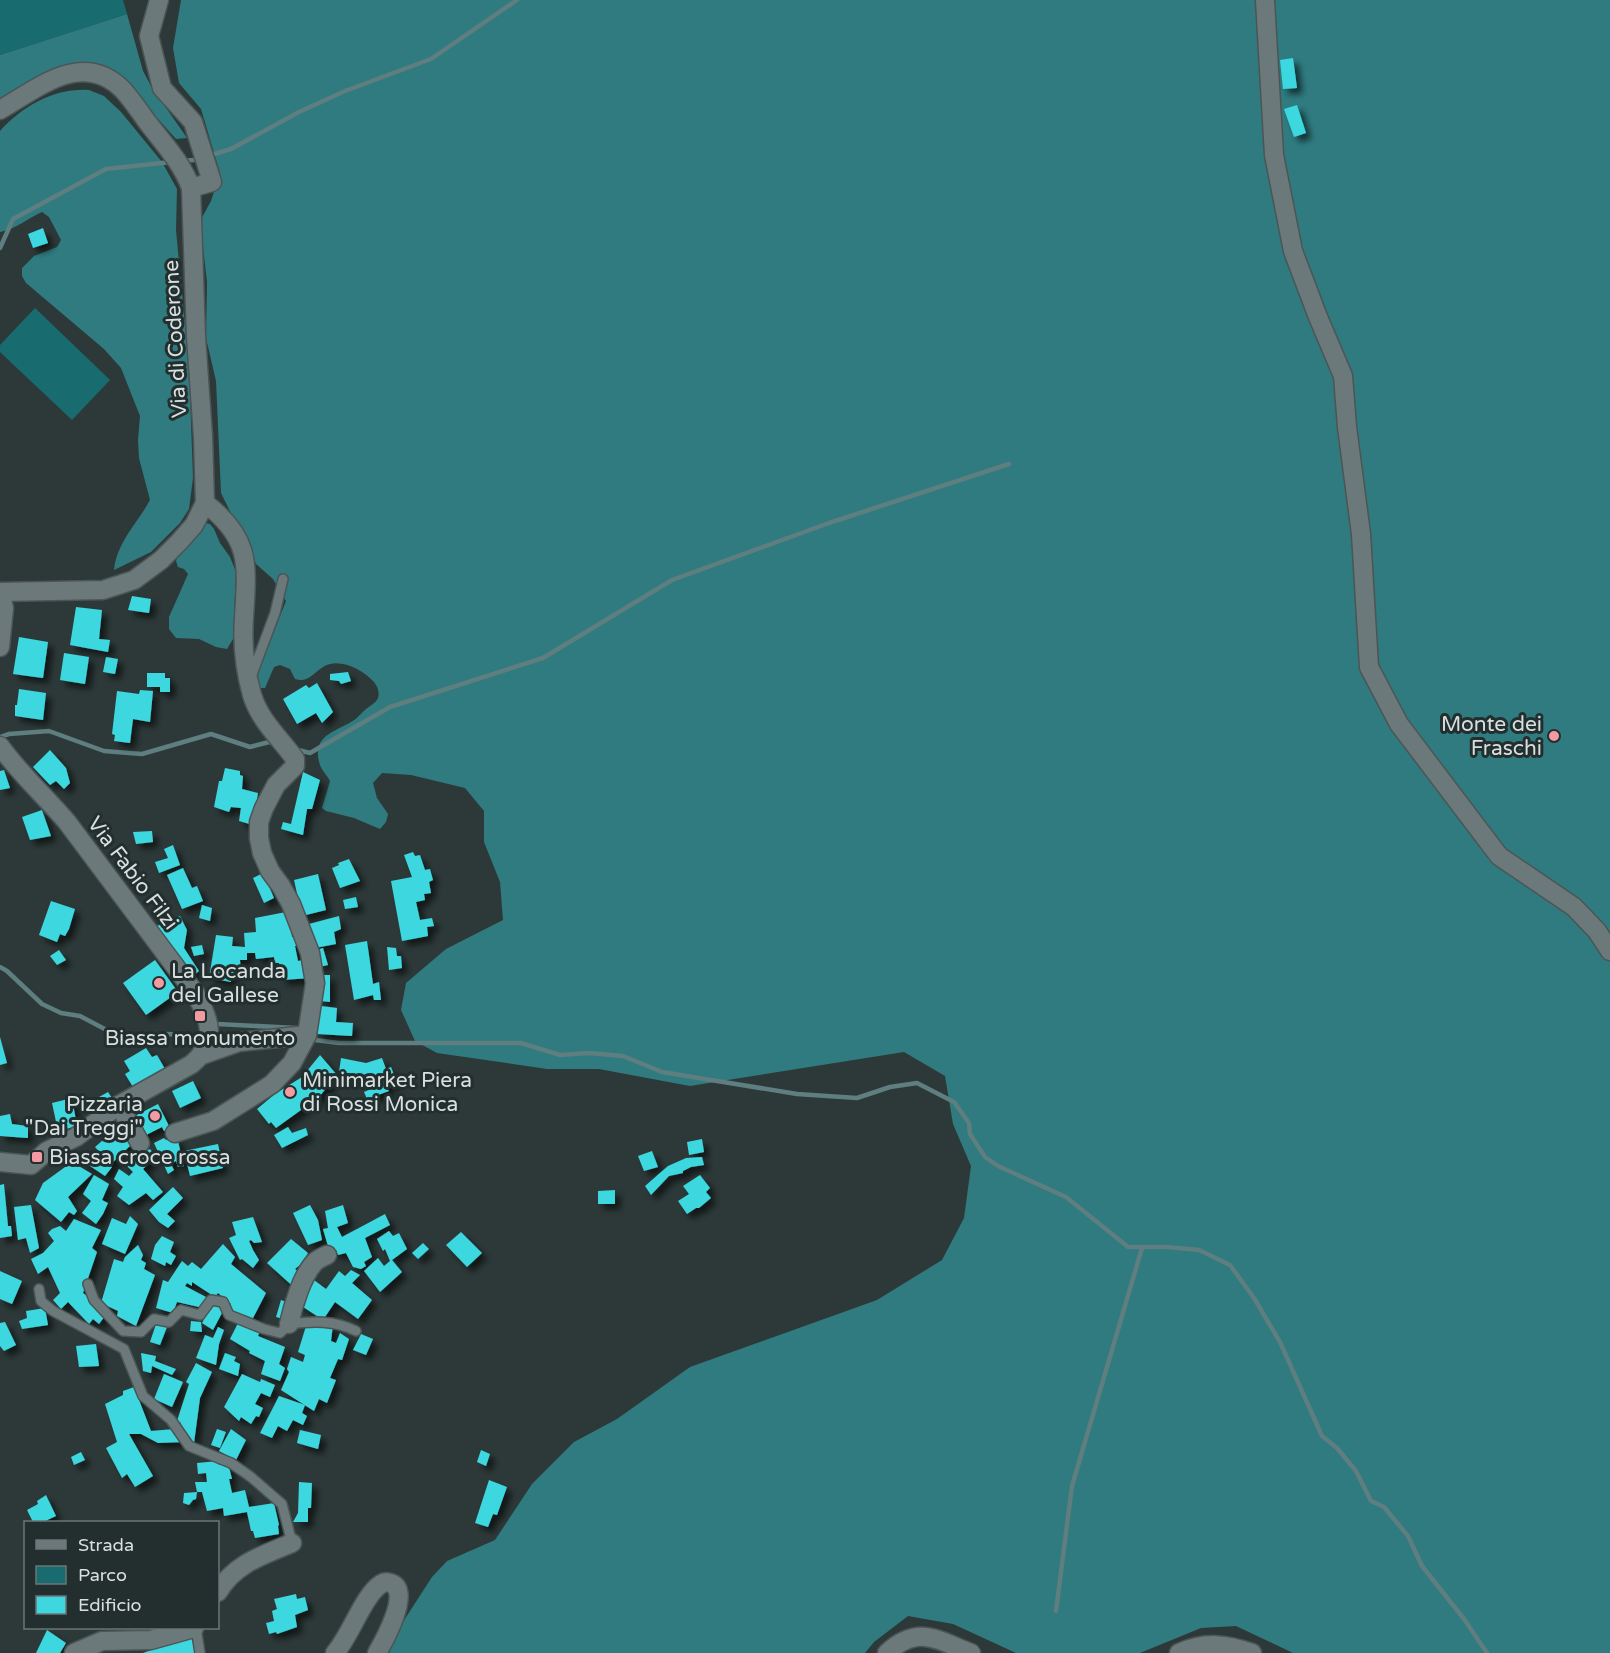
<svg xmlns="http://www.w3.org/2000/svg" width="1610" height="1653" viewBox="0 0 1610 1653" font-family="'Varela Round',sans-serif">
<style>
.green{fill:#186c6f}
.forest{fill:#2f7b7f}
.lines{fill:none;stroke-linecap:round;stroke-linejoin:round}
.stream{stroke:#5e7e80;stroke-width:4.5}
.building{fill:#3ed7df;filter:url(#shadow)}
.lane-casing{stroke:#4c5555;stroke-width:12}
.street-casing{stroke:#4c5555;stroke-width:21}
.secondary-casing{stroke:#4c5555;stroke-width:21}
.lane{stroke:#6c797a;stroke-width:9}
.street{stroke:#6c797a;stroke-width:18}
.secondary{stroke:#6c797a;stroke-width:18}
.poi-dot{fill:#f49aa2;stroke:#232e2f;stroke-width:2}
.labels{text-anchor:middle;stroke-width:6;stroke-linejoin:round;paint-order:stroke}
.street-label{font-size:21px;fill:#d8dfdf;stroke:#232e2f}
.poi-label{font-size:21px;fill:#d8dfdf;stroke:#232e2f;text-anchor:start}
</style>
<defs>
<filter id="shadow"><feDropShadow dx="5.5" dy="5.5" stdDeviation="3" flood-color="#0009"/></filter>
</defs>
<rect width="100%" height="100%" fill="#2d3939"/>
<g class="green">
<polygon points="0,0 123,0 127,14 0,55"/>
<polygon points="35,308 110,380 72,420 0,352 0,345"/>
</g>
<g class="forest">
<path d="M181 0H1610V1653H1293L1236 1626 1201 1628 1140 1653H1016L953 1624 908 1616 874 1642 865 1653H389L399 1628 432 1577 447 1561 495 1540 532 1484 574 1442 617 1419 690 1367 877 1300 942 1260 964 1218 971 1166 953 1124 945 1076 904 1052 690 1086 599 1069H547L437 1053 415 1041 401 1010 406 983 446 949 503 920 500 882 484 842V811L465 788 411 775 382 773 373 783 377 798 388 814 386 822 380 829 354 818 326 811 322 808 330 781C327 775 322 771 320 765 311 737 332 733 351 722 357 719 360 714 365 710 369 706 376 703 378 698 380 692 377 685 373 681 362 669 338 657 323 667 312 674 308 683 295 679L290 669 280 665 274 667 265 688H260C253 682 256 677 259 669L286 601 273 579 256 564 221 493 216 381 206 338 207 282 200 221 211 201 220 173 201 109 179 83 173 48Z"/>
<polygon points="127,14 143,71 151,86 187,138 176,139 119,76 98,67 80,62 59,66 0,100 0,55"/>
<path d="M89 90 104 96 121 112 162 162 177 189 176 230 189 368 193 478 189 509 180 523 151 552 114 570C117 542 137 524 150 500L139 458 138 440 140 416 121 368 104 349 26 283 22 276V268L34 256 57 247 61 240 49 217 42 212C28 218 16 229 0 232V131C23 106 54 88 89 90Z"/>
<polygon points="204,523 210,524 214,529 220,543 230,557 236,572 233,639 227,649 216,647 199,639 176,638 169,629 169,617 188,574 184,569 178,567 176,561 180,549"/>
</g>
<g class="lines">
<g class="stream">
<polyline points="211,155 231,149 299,112 345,91 431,59 517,0"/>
<polyline points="182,161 194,160"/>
<polyline points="0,248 13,219 106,169 171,162"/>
<polyline points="0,737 9,734 49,731 104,751 142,754 211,734 250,747 269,742 274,743"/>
<polyline points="294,749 310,753 390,707 543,658 672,580 829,523 1009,464"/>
<polyline points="0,967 7,971 42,1004 61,1013 80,1016 118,1036 143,1040 168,1034 200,1037 202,1035"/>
<polyline points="217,1024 296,1028"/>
<polyline points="315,1040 339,1043 521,1043 560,1055 589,1053 623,1056 662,1072 797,1094 857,1098 890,1087 917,1083 954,1102 969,1123 970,1134 985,1157 998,1166 1066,1197 1128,1247 1167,1247 1199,1250 1230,1265 1254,1298 1280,1342 1322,1436 1337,1448 1356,1471 1371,1501 1384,1507 1408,1536 1422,1566 1464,1619 1487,1653"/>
<polyline points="1056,1611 1072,1486 1142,1248"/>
</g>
</g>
<g class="building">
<polygon points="1293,58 1297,88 1283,89 1280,60"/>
<polygon points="1297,105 1306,133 1294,137 1284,109"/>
<polygon points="43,228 48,243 33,248 28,234"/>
<polygon points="132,596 151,599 149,613 128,610"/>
<polygon points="76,607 102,610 99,639 110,640 108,652 70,645"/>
<polygon points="19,637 48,642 43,678 13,674"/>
<polygon points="64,653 89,657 85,684 60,680"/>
<polygon points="106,657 118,659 115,674 103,672"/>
<polygon points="348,672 351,681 341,684 339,681 330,680 330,674"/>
<polygon points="147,673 165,673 165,678 170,678 170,692 160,692 160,687 147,687"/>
<polygon points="317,683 333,712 322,723 316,713 297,724 283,699 306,685 309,688"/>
<polygon points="19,689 46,693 43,720 15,716 15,705 17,705"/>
<polygon points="140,690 153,691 150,722 133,719 130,743 114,741 115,735 112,734 117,691 139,694"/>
<polygon points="50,750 66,768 70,783 64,789 56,781 50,785 33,767"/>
<polygon points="225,768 240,771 240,775 243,776 242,789 258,793 253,825 239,821 241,808 231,807 229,812 214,807 219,781 222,781"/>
<polygon points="4,770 10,788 0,790 0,771"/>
<polygon points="303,772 320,780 312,809 307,809 303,835 281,829 283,822 291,824"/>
<polygon points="42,810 51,836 30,840 22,817"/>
<polygon points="152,831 153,842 136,844 133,832"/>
<polygon points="173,845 180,865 159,873 155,862 168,858 164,849"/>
<polygon points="413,852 415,856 420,855 425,870 430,869 433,880 429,882 431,893 424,894 425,900 416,902 420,920 432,918 434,926 427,927 428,936 402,941 391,881 412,877 404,855"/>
<polygon points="349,859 360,881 340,888 332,868 339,865 338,863"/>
<polygon points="183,868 192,888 197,886 203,901 182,909 167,875"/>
<polygon points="263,873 274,898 264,903 253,878"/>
<polygon points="318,874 326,910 302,916 294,880"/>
<polygon points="356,897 358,907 345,909 343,900"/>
<polygon points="51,901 75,909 69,929 65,936 60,934 57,942 39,935"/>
<polygon points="202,905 212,908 210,921 199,918"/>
<polygon points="286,912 290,923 292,937 298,936 300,945 295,946 298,961 308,959 311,978 282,980 279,963 275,963 274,957 256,959 255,953 247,953 247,960 240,960 241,973 231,973 231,982 209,978 216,935 233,937 232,946 245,947 244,933 256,932 255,918"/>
<polygon points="180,916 187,930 184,948 199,971 193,976 157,926"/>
<polygon points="339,916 341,929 334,932 336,944 315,948 309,924"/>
<polygon points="367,941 373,984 379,982 381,1000 374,1000 373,995 354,1000 345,945"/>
<polygon points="202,945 204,954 194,956 191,947"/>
<polygon points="387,947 396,948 397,956 401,956 402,968 389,970"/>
<polygon points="323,948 328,965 319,967 314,951"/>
<polygon points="59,950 66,960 57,965 50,956"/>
<polygon points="155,960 178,992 146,1015 123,983"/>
<polygon points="321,975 330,975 330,1002 320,1001"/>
<polygon points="321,1006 337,1008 336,1022 353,1023 352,1036 317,1034"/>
<polygon points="0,1037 7,1063 0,1065"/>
<polygon points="146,1048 152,1057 157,1055 165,1069 133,1087 125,1074 130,1071 124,1061"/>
<polygon points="320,1055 337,1075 319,1097 276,1128 271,1122 269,1124 257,1109 275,1094 302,1077"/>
<polygon points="341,1058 366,1063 382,1058 386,1069 391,1067 397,1082 386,1087 389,1091 367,1099 364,1092 373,1088 368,1075 339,1072"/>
<polygon points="193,1081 201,1098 180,1108 172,1091"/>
<polygon points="108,1092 114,1101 104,1106 99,1097"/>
<polygon points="72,1098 77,1126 58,1131 52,1103"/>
<polygon points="158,1104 170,1128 164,1131 162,1127 142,1137 131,1118"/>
<polygon points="10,1114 12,1124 28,1126 28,1138 0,1136 0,1116"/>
<polygon points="126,1120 132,1144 110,1165 112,1167 105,1176 81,1160 85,1154 97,1164 104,1157 95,1147"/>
<polygon points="288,1127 292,1133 306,1128 308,1135 282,1148 274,1135"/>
<polygon points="177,1137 184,1166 178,1167 176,1161 171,1164 174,1170 168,1174 154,1143 164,1138 166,1140"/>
<polygon points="702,1139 704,1152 689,1155 687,1142"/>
<polygon points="218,1144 223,1168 190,1176 184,1151"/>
<polygon points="138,1147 144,1152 150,1149 156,1157 143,1169 163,1192 153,1200 146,1193 129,1205 117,1196 123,1187 114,1179 119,1169 129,1176 133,1172 123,1162"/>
<polygon points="652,1151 658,1167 644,1171 638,1156"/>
<polygon points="702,1157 704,1165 691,1167 683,1171 683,1173 669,1176 651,1195 645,1186 668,1166 686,1158"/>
<polygon points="72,1162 92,1174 68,1197 77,1211 74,1215 69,1212 61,1222 35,1200 43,1183"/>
<polygon points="94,1175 109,1184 102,1200 108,1203 103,1214 96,1224 82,1213 91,1201 83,1194"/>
<polygon points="700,1175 710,1188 706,1192 711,1198 699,1208 696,1208 687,1214 678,1201 689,1194 683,1186"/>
<polygon points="4,1184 8,1226 11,1226 12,1236 0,1238 0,1185"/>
<polygon points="173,1187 183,1198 167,1214 175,1221 168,1228 159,1222 149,1210"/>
<polygon points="615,1190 615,1204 598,1204 598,1191"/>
<polygon points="31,1205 39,1248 30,1253 26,1238 18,1240 14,1207"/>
<polygon points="310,1205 318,1220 322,1240 308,1245 293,1213"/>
<polygon points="343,1205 348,1223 337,1227 342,1237 385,1214 390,1225 365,1238 372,1257 364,1262 366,1266 361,1269 353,1267 346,1253 338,1255 336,1250 330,1253 323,1229 328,1228 325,1211"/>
<polygon points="130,1216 138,1224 125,1254 102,1244 112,1218 126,1224"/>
<polygon points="253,1217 262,1242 254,1243 251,1240 249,1241 253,1250 259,1260 253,1268 242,1259 240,1260 229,1238 236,1235 232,1222"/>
<polygon points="74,1219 101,1230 92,1248 97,1252 83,1293 101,1307 105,1316 99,1324 93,1319 89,1324 68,1302 61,1309 53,1300 60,1293 48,1267 38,1274 31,1259 43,1253 54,1241 48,1233 52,1229 60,1226 66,1231"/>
<polygon points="389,1231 393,1236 399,1233 407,1249 392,1260 402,1272 380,1292 364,1271 378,1258 384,1266 390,1261 385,1249 383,1251 377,1239"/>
<polygon points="461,1232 482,1253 467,1267 446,1245"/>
<polygon points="162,1236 174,1242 170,1252 176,1256 171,1265 166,1262 165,1266 151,1259 155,1245"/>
<polygon points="291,1239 308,1253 301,1264 295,1269 303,1275 297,1290 267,1263"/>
<polygon points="423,1243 429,1249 418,1259 412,1253"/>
<polygon points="223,1244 235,1257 231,1264 266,1293 253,1318 248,1322 228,1308 231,1304 218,1293 215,1297 192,1282 192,1286 187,1283 185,1286 206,1297 203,1308 177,1302 173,1313 156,1308 163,1280 168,1282 182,1261 188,1266 192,1262 201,1269"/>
<polygon points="138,1245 143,1255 141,1260 146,1263 144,1269 155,1275 136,1326 117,1316 118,1311 101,1303 114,1259 123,1262 125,1257"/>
<polygon points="351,1270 360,1275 352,1283 372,1300 358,1319 335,1302 323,1320 297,1303 314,1280 326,1289 339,1271 345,1276"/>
<polygon points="0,1271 22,1281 12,1304 0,1299"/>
<polygon points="281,1300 292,1304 287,1320 276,1317"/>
<polygon points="213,1303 224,1309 213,1330 202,1323"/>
<polygon points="45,1308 48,1325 22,1329 19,1321 27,1318 26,1311"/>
<polygon points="191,1321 201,1322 202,1332 190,1331"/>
<polygon points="239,1321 260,1331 258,1336 285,1347 279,1364 285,1368 280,1381 261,1374 265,1361 249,1353 250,1351 230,1339"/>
<polygon points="5,1322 16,1345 4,1351 0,1346 0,1323"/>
<polygon points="312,1322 333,1325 331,1341 336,1343 340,1333 349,1339 342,1360 338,1359 330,1378 336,1380 327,1403 319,1399 314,1411 281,1390 289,1372 287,1369 291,1357 303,1362 305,1355 298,1352 306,1326 310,1327"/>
<polygon points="156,1324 167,1327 160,1345 150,1342"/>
<polygon points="218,1327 224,1330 219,1344 216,1365 196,1358 205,1335 213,1338"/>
<polygon points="361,1334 373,1339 366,1355 353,1350"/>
<polygon points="96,1344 99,1366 79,1367 76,1346"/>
<polygon points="141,1353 156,1356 155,1361 176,1369 172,1375 152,1366 151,1373 143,1371"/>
<polygon points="225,1353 236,1357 234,1361 240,1364 238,1376 219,1369"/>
<polygon points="196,1363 212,1372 200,1398 194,1443 179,1428 181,1423 177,1421 189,1384 186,1382"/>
<polygon points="164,1374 183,1382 172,1407 154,1399"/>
<polygon points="242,1374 260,1382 261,1379 275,1385 270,1397 261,1393 255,1404 263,1408 259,1417 256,1416 251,1424 241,1417 239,1421 224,1407"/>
<polygon points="134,1387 151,1431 174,1429 184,1442 158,1443 141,1434 129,1434 153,1476 135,1487 127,1474 122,1478 106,1448 117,1442 105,1404 123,1395 123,1391"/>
<polygon points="279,1396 305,1405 302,1413 307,1416 303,1425 293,1420 287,1431 278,1426 272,1438 260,1433"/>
<polygon points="217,1429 226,1432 220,1448 211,1445"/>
<polygon points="231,1429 246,1440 236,1460 219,1451"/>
<polygon points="300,1430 321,1435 318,1449 297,1443"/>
<polygon points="481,1450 490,1454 486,1466 477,1462"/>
<polygon points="81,1452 85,1460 74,1465 71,1457"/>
<polygon points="218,1461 219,1465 228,1463 232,1479 229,1479 232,1493 245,1490 249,1507 274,1503 279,1525 278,1526 279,1534 255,1538 253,1531 251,1531 247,1512 224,1516 223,1508 207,1511 202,1492 197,1492 195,1482 207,1482 206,1473 198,1474 197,1463"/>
<polygon points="489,1480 507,1487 497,1515 493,1514 488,1527 475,1523"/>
<polygon points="299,1482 312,1483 311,1508 308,1508 308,1522 293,1522 298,1513"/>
<polygon points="197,1492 196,1499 193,1500 189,1505 183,1503 184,1493"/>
<polygon points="46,1495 56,1516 43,1522 33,1522 27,1510 38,1504 37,1501"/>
<polygon points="296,1594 297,1599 305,1597 308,1610 295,1615 297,1627 277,1634 276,1632 269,1634 266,1623 274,1621 272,1611 277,1609 274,1599"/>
<polygon points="47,1630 66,1643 60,1653 36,1653"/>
<polygon points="193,1635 199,1653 143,1653"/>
</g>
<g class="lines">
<defs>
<g id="lane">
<polyline points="251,677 275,613 283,579"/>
<path d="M88 1284 94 1300 123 1331 141 1332 154 1319 169 1322 181 1310 200 1315 211 1300 223 1302 229 1315 264 1329 280 1333 289 1324C313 1321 334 1320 356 1331"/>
<polyline points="39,1289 41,1301 53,1311 124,1349 143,1396 171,1420 189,1446 231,1463 251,1477 282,1504 292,1543"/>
<polyline points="196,1628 200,1653"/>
</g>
<g id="street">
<polyline points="1265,0 1274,155 1293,251 1318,317 1343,376 1347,427 1361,534 1369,667 1399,724 1499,856 1574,907 1597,931 1610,951"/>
<polyline points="202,1055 239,1042 307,1035"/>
<polyline points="119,1105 140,1143"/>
<path d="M175 1133 213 1121 272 1084 292 1063 307 1035 315 983 310 953 291 904 281 886 270 871 262 853 259 838V822L264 808 276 785 295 766V759C280 738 260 721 252 695 245 670 242 644 244 618 247 565 252 539 205 503"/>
<path d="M289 1324C293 1306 302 1275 315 1262 318 1259 323 1257 327 1255"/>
<path d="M218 1592C234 1564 263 1555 292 1543"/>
<polyline points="74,1653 102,1641 151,1640 194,1628"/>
</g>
<g id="secondary">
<polyline points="159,0 149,36 162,88 193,122 212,182 191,188"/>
<path d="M0 110C38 88 83 49 123 90 132 100 140 112 148 123 164 144 182 163 191 188L196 337 203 436 205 503 194 525 179 542 161 560 134 580 103 590 0 592"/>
<polyline points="0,592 4,608 0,647"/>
<path d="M0 746C20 774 45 796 67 822L195 993C210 1019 218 1042 192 1064L119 1105 76 1137 47 1151 31 1165 0 1162"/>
<path d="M335 1653C351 1635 363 1596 381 1584 384 1582 387 1582 390 1583 413 1589 384 1641 377 1653"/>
<path d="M887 1653C918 1624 937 1640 971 1653"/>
<path d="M1179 1653C1205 1641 1227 1644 1252 1653"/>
</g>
</defs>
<use href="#lane" class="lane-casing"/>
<use href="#street" class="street-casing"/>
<use href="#secondary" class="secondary-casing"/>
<use href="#lane" class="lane"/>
<use href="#street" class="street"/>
<use href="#secondary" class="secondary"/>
</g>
<g class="poi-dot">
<circle cx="1554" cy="736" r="6"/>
<circle cx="159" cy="983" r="6"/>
<rect x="194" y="1010" width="12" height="12" rx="3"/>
<circle cx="290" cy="1092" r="6"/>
<circle cx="155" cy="1116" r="6"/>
<rect x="31" y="1151" width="12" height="12" rx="3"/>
</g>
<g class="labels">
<g class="street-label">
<text transform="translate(175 339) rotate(-93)" y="7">Via di Coderone</text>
<text transform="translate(133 873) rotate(53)" y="7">Via Fabio Filzi</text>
</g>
<g class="poi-label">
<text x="1542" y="731" text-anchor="end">Monte dei<tspan x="1542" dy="24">Fraschi</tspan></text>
<text x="171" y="978">La Locanda<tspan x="171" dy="24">del Gallese</tspan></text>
<text x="200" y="1045" text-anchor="middle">Biassa monumento</text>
<text x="302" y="1087">Minimarket Piera<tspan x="302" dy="24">di Rossi Monica</tspan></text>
<text x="143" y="1111" text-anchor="end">Pizzaria<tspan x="143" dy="24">"Dai Treggi"</tspan></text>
<text x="49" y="1164">Biassa croce rossa</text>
</g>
</g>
<rect x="24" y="1521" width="195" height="108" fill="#232e2f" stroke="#6b7575" stroke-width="1.5"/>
<rect x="36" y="1540" width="30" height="9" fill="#6c797a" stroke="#6b7575" stroke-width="1.5"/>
<text x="78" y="1551" font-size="18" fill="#d8dfdf">Strada</text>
<rect x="36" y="1566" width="30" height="18" fill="#186c6f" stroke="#6b7575" stroke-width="1.5"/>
<text x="78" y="1581" font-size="18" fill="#d8dfdf">Parco</text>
<rect x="36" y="1596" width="30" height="18" fill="#3ed7df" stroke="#6b7575" stroke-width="1.5"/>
<text x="78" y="1611" font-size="18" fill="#d8dfdf">Edificio</text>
</svg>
